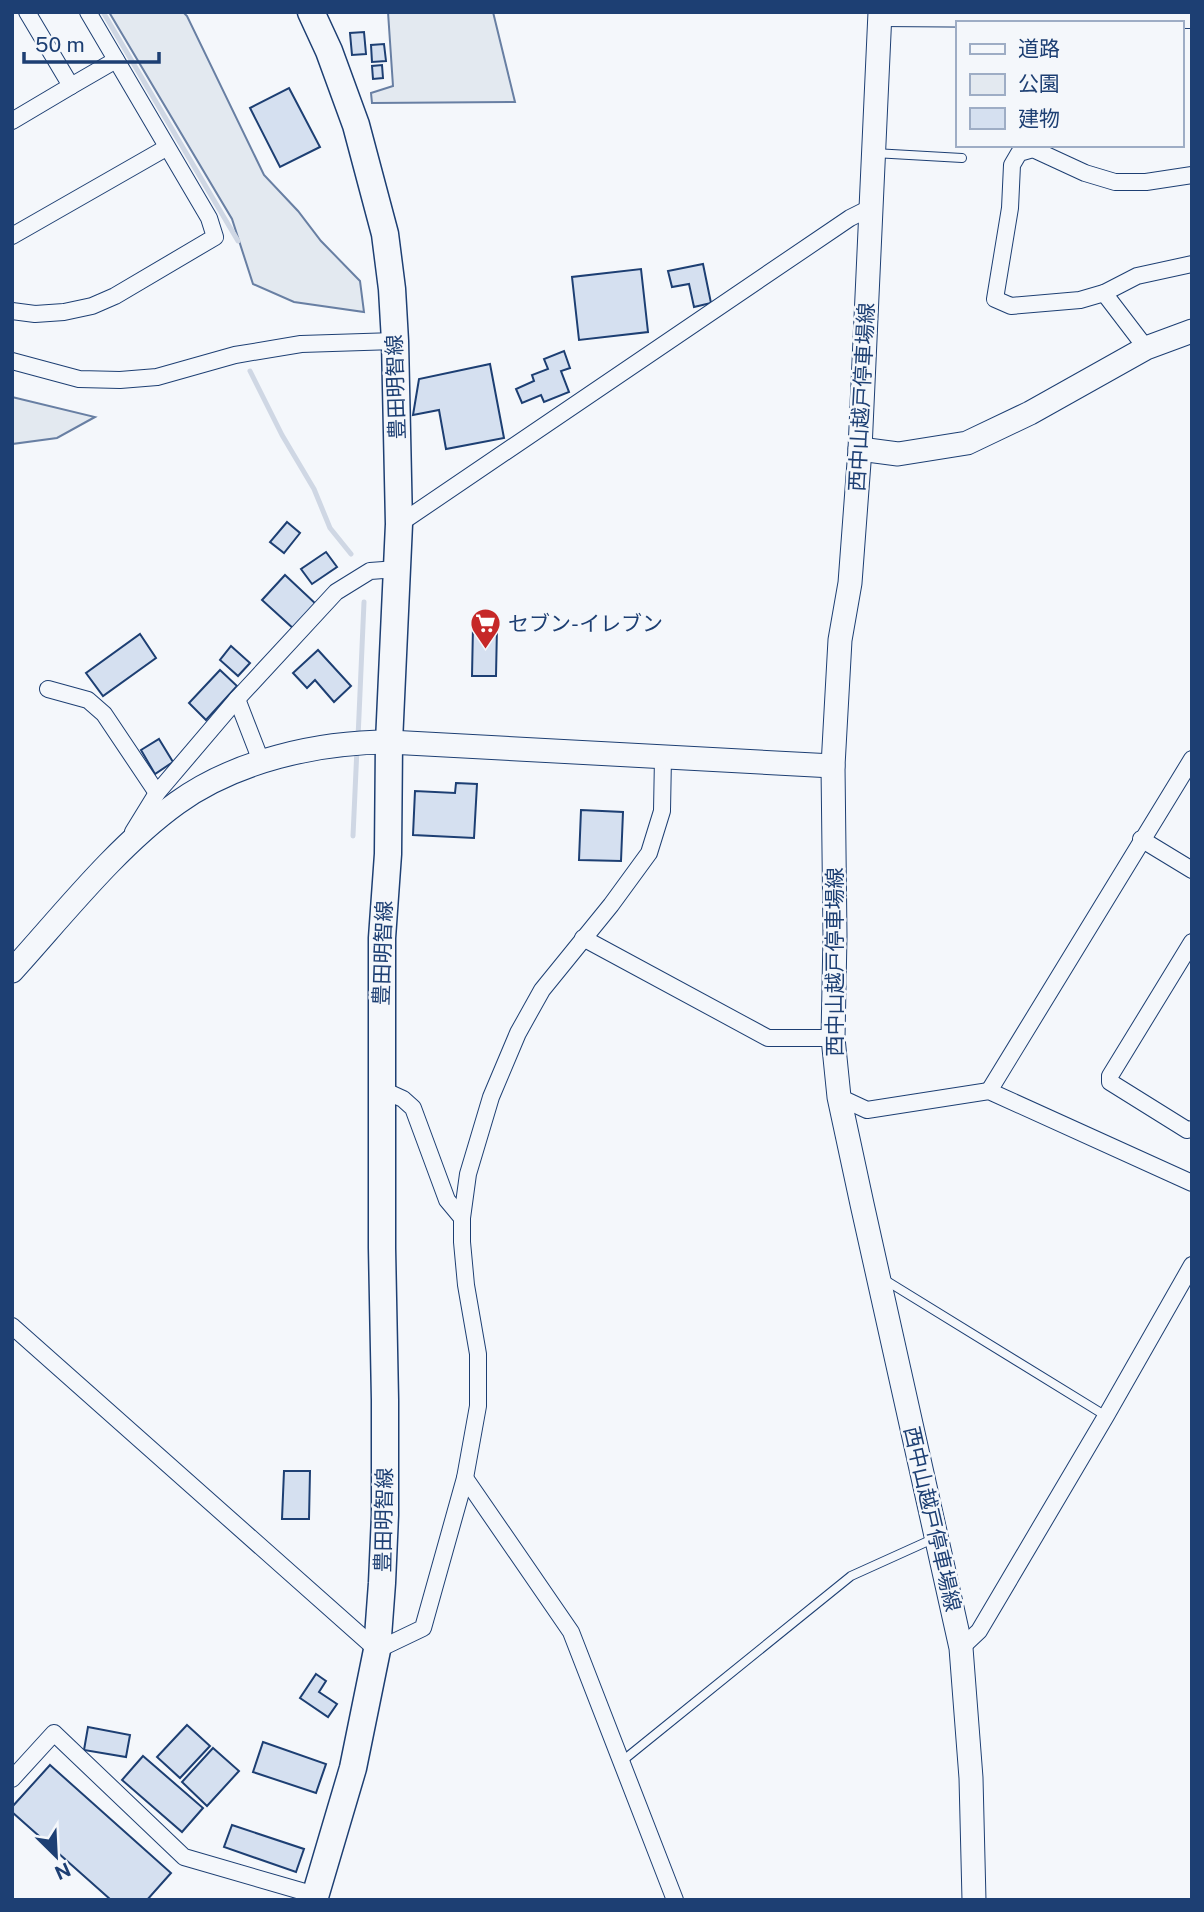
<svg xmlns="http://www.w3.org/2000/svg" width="1204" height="1912" viewBox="0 0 1204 1912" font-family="'Public Sans','Noto Sans JP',sans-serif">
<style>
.green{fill:#e3e9f0;stroke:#687fa3;stroke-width:2}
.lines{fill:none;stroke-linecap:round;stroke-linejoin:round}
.stream{stroke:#cfd7e4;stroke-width:5}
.building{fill:#d5e0f0;stroke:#1d3f73;stroke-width:2}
.lane-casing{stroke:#1d3f73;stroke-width:10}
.street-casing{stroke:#1d3f73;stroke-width:18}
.secondary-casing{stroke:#1d3f73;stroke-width:25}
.primary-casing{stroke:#1d3f73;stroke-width:29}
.lane{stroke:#f4f7fb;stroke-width:8}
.street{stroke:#f4f7fb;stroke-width:16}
.secondary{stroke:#f4f7fb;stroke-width:23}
.primary{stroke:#f4f7fb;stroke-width:26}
.labels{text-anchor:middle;stroke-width:5;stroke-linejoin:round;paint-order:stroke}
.street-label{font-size:21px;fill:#1d3f73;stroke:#f4f7fb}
.poi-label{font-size:21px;fill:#1d3f73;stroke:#f4f7fb;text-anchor:start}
</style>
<rect width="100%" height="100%" fill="#f4f7fb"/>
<g class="green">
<polygon points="109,12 183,12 187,16 264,175 298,211 321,241 360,281 364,312 294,302 253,284 232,219"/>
<polygon points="388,12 493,12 515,102 372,103 371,93 393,86"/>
<polygon points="12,397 95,417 57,438 12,444"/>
</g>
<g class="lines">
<g class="stream">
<polyline points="103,12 238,241"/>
<polyline points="250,371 282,435 314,489 330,528 351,554"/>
<polyline points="358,738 364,602"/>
<polyline points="353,836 357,748"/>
</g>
</g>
<g class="building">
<polygon points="364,32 366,54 352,55 350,33"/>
<polygon points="384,44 386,61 372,62 371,45"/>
<polygon points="382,65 383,78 373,79 372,66"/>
<polygon points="289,88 320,147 280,167 250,108"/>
<polygon points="703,264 711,303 694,307 689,284 672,287 668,271"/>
<polygon points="641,269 648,332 579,340 572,277"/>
<polygon points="564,351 570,368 561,371 569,392 544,402 541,395 522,403 516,389 534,381 532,375 548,369 544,359"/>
<polygon points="490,364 504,438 446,449 439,410 413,415 419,379"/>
<polygon points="287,522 300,533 284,553 270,542"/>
<polygon points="326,552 337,567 312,584 301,569"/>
<polygon points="285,575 317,605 295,630 262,600"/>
<polygon points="473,626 497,626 496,676 472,676"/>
<polygon points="140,634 156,658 103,696 86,673"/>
<polygon points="231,646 250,663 238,676 220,660"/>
<polygon points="318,650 351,686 334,702 315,680 307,688 293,673"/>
<polygon points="220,670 237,686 206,720 189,703"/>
<polygon points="159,739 173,762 155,774 141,750"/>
<polygon points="456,783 477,784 474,838 413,835 415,791 455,793"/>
<polygon points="581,810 623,812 621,861 579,860"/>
<polygon points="284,1471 310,1471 309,1519 282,1519"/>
<polygon points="316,1674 326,1681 319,1692 337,1704 328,1717 300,1698"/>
<polygon points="187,1725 210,1746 180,1778 157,1757"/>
<polygon points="88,1727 130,1735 126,1757 84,1750"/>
<polygon points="263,1742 326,1764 316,1793 253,1772"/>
<polygon points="213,1748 239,1771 207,1806 182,1782"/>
<polygon points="143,1756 203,1808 182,1832 122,1780"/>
<polygon points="50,1765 171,1873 147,1900 111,1900 12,1812 12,1807"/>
<polygon points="232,1825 304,1849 296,1872 224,1847"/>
</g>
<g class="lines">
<defs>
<g id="lane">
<polyline points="874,153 962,158"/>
<polyline points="885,1280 1106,1416"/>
<polyline points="621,1762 851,1576 935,1538"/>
</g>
<g id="street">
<polyline points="880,18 1192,20"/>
<polyline points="71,86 116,60"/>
<polyline points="12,121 71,86 27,12"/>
<polyline points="1192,175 1146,182 1115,182 1085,173 1033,149 1019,153 1012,165 1010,208 995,299 1011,306 1080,300 1104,293 1137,276 1192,264"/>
<polyline points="12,236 166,148"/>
<polyline points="1104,293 1146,348"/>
<polyline points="12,311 35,314 64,312 92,306 115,296 215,237 209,218 88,12"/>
<polyline points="12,361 79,379 120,380 157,377 235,355 301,344 395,341"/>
<polyline points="399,524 850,218 872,207"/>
<polyline points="48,689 88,700 104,714 157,793"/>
<polyline points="237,699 261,761"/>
<polyline points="133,832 157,793 237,699 336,592 370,571 397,569"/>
<polyline points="1141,839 1192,870"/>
<polyline points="583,938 768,1038 833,1038"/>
<polyline points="1192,942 1110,1076 1110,1082 1187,1130 1192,1129"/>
<polyline points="381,1089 403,1099 413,1108 447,1200 462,1218"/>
<polyline points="989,1091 1192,759"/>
<polyline points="839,1097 867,1110 989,1091 1192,1183"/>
<polyline points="12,1326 377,1650 423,1628 465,1478 478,1406 478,1354 466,1285 462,1242 462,1218 468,1174 491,1097 518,1033 542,990 611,905 649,853 662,811 663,757"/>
<polyline points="465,1478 571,1632 675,1900"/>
<polyline points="961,1648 979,1631 1106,1416 1192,1265"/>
<polyline points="12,1779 54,1733 184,1857 315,1895"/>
</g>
<g id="secondary">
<polyline points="880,12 860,449 850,583 840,640 833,766 835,936 833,1038 839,1097 862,1204 961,1648 971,1778 974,1900"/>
<polyline points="860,449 898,454 967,443 1030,413 1146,348 1192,331"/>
<path d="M12 971C62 916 116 847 177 803 235 761 318 742 389 742L833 766"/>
</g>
<polyline id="primary" points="311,12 329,51 356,125 385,234 392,289 395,341 399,524 389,742 388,854 382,938 382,1248 385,1400 385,1515 382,1583 377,1650 353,1768 314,1900"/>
</defs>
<use href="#lane" class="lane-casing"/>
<use href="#street" class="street-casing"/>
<use href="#secondary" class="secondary-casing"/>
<use href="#primary" class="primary-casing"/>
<use href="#lane" class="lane"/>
<use href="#street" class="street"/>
<use href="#secondary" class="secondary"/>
<use href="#primary" class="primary"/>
</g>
<defs>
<symbol id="supermarket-pin" viewBox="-11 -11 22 30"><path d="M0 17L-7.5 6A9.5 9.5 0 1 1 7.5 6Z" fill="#c62828" stroke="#f4f7fb"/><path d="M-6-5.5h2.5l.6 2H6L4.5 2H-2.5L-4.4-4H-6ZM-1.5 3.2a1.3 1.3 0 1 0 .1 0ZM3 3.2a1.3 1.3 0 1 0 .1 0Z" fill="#fff"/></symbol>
</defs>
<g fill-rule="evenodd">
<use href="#supermarket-pin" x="468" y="606" width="35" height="47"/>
</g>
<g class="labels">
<g class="street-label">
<text transform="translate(396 387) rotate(-92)" y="7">豊田明智線</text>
<text transform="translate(862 397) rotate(-87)" y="7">西中山越戸停車場線</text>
<text transform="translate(383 953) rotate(-88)" y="7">豊田明智線</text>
<text transform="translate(835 962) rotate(-90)" y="7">西中山越戸停車場線</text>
<text transform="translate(932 1519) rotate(77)" y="7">西中山越戸停車場線</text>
<text transform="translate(384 1520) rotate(-89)" y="7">豊田明智線</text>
</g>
<g class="poi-label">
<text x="508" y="631">セブン-イレブン</text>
</g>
</g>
<rect width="1204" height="1912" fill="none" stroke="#1d3f73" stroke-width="28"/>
<rect x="956" y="21" width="228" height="126" fill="#f4f7fb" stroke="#9eadc5" stroke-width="2"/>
<rect x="970" y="44" width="35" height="10" fill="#f4f7fb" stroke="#9eadc5" stroke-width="2"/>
<text x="1018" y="56" font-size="21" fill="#1d3f73">道路</text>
<rect x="970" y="74" width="35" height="21" fill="#e3e9f0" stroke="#9eadc5" stroke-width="2"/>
<text x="1018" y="91" font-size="21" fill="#1d3f73">公園</text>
<rect x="970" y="108" width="35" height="21" fill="#d5e0f0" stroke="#9eadc5" stroke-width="2"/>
<text x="1018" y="126" font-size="21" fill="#1d3f73">建物</text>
<g transform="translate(56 1856) rotate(156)" stroke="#f4f7fb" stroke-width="5" paint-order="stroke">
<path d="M0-5L12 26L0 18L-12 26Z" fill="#1d3f73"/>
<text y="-10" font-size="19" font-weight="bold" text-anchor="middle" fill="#1d3f73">N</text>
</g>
<path d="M24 52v10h135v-10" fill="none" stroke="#1d3f73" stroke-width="3.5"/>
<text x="35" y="52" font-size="21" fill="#1d3f73" stroke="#f4f7fb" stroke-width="5" paint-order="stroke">50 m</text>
</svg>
